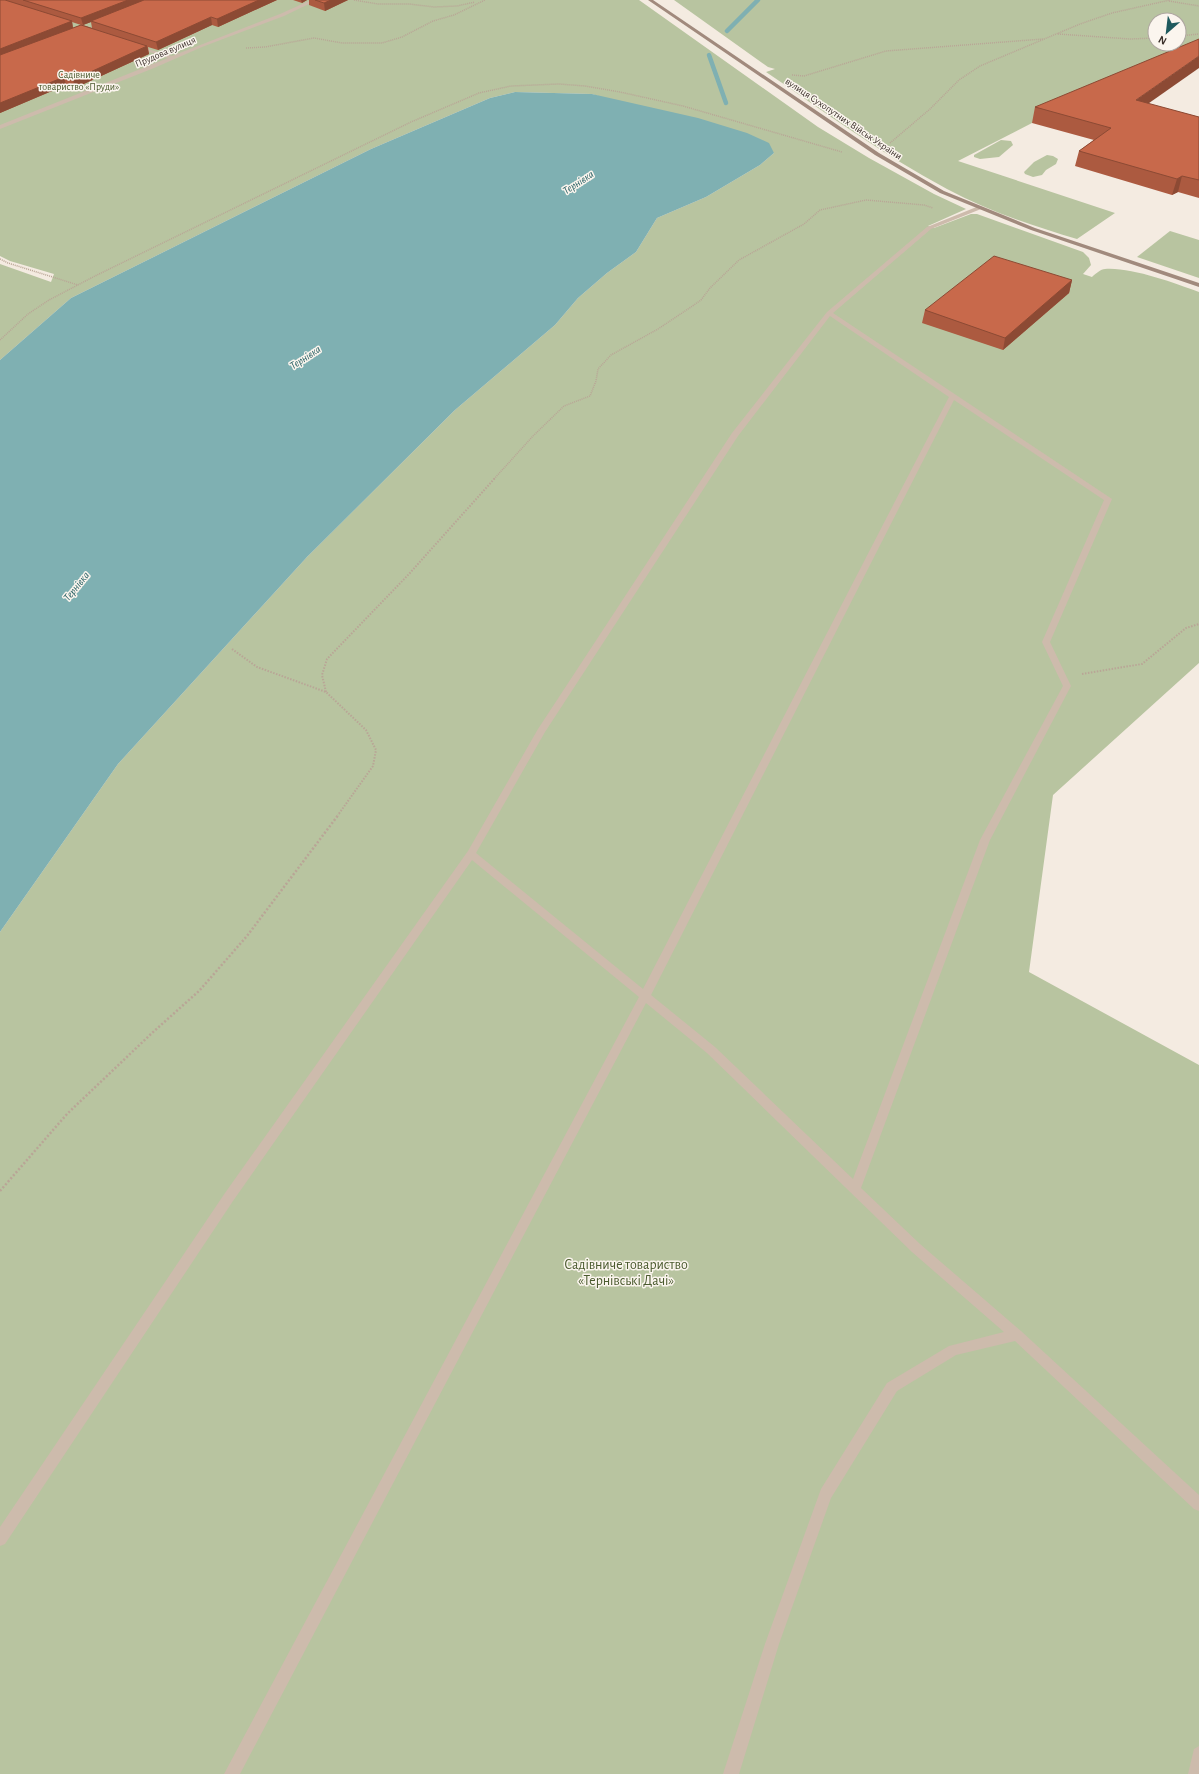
<svg xmlns="http://www.w3.org/2000/svg" width="1199" height="1774" viewBox="0 0 1199 1774" font-family="'Alegreya Sans',sans-serif">
<style>
.green{fill:#b8c4a0;fill-rule:evenodd}
.water{fill:#7fb0b2}
.lines{fill:none;stroke-linecap:round;stroke-linejoin:round}
.stream{stroke:#7fb0b2;stroke-width:4.5}
.path-far2{stroke:#b9a596;stroke-width:1.5;stroke-dasharray:1 1;stroke-linecap:butt}
.path-far1{stroke:#b9a596;stroke-width:2;stroke-dasharray:1.5 1.5;stroke-linecap:butt}
.path{stroke:#b9a596;stroke-width:2.5;stroke-dasharray:2 2;stroke-linecap:butt}
.lane{fill:#cdbbac;fill-rule:evenodd}
.secondary{fill:#a18a7d;fill-rule:evenodd}
.wall{fill:#ac5a40;fill-rule:evenodd}
.shaded-wall{fill:#8c4a34}
.building{fill:#c8694b;stroke:#8c4a34}
.labels{text-anchor:middle;stroke-width:3;stroke-linejoin:round;paint-order:stroke}
.far-street-label{font-size:10px;fill:#3b302b;stroke:#fbf5ee}
.far-park-label{font-size:10px;fill:#4a5a2e;stroke:#fbf5ee}
.far-water-label{font-size:11px;font-style:italic;fill:#1f5a5e;stroke:#fbf5ee}
.near-park-label{font-size:14px;fill:#4a5a2e;stroke:#fbf5ee}
</style>
<rect width="100%" height="100%" fill="#f4ebe1"/>
<g class="green">
<path d="M0 0H639L818 127 869 158 934 194 966 209 928 226 934 228 971 214H977L1083 252 1089 258 1091 265 1083 274 1092 277C1095 274 1101 269 1105 269 1131 267 1174 283 1199 292V663L1053 795 1029 972 1199 1065V1774H0V932L118 764 307 557 455 410 555 325 578 298 607 273 636 252 657 218 706 197 760 165 774 153 592 94 515 92 490 98 371 149 71 298 0 360V264L51 282 54 274 10 261 0 256Z"/>
<path d="M674 0H1199V52L1032 123 958 161 1115 213 1077 239C1033 226 988 211 947 189 883 155 825 112 766 72L775 69 768 67ZM1155 20H1179V44H1155Z"/>
<polygon points="1001,140 1011,141 1013,145 999,157 980,159 974,157 974,155"/>
<polygon points="1047,155 1053,156 1058,159 1056,164 1046,170 1042,175 1033,177 1025,174 1024,172 1034,162"/>
<polygon points="1170,231 1199,240 1199,278 1137,257"/>
</g>
<polygon class="water" points="515,92 592,94 698,118 747,133 769,143 774,153 760,165 706,197 657,218 636,252 607,273 578,298 555,325 455,410 307,557 118,764 0,932 0,360 71,298 371,149 490,98"/>
<g class="lines">
<g class="stream">
<polyline points="727,31 758,0"/>
<polyline points="709,55 726,103"/>
</g>
<g class="path-far2">
<polyline points="354,0 378,4 409,4 434,7 457,6 475,2"/>
<polyline points="1169,1 1199,6"/>
<polyline points="1058,34 1130,39 1155,38"/>
<polyline points="1179,36 1199,34"/>
<polyline points="246,48 265,47 314,38 342,43 382,43 402,37 433,21 454,15 485,0"/>
<polyline points="792,75 804,76 886,51 1043,39"/>
<polyline points="890,143 930,109 959,80 980,66 1080,24 1112,13 1170,0"/>
<polyline points="0,259 8,263 78,285"/>
<polyline points="0,340 28,314 49,300 95,276 411,122 479,93 511,86 559,84 585,86 620,92 683,106 842,152"/>
<polyline points="494,479 533,436 564,406 590,396 596,381 598,369 611,355 658,329 691,307 701,300 710,288 739,260 804,224 820,210 866,200 924,205 933,208"/>
</g>
<g class="path-far1">
<polyline points="232,649 257,667 326,692 366,730 376,750 373,766 338,815"/>
<polyline points="1082,674 1142,664 1186,628 1199,624"/>
<polyline points="326,692 322,675 327,659 409,574 495,478"/>
</g>
<polyline class="path" points="0,1191 67,1114 152,1033 199,991 247,936 339,814"/>
<g class="lane">
<polygon points="311,0 317,0 284,16 202,47 154,68 0,129 0,125 168,58 134,47 134,45 172,56 280,14"/>
<path d="M979 206 982 208 981 209 931 229 833 313 1112 499 1050 642 1071 686 990 840 861 1188 920 1244 1021 1331 1199 1495V1511L1194 1509 1015 1341 956 1355 897 1391 831 1498 779 1644 739 1774H723L765 1644 821 1489 887 1383 949 1346 1004 1332 912 1252 707 1053 646 1003 240 1774H224L639 997 472 860 233 1201 5 1544 0 1546V1527L225 1193 468 851 538 729 732 433 827 312 927 227ZM830 316 949 397 643 989 476 853 545 732 738 436ZM954 400 1104 500 1042 642 1063 686 980 840 853 1179 715 1047 651 995Z"/>
<polygon points="1199,1746 1199,1774 1188,1774 1194,1749"/>
</g>
<polygon class="secondary" points="648,0 653,0 879,153 944,191 1035,228 1199,283 1199,287 1031,230 940,193 875,155"/>
</g>
<g class="wall">
<path d="M0 0H277L218 27 212 25 158 50 148 47 149 54 75 88 66 85 0 113ZM72 22 81 25 73 28ZM91 22 92 28 83 25Z"/>
<polygon points="293,0 307,0 302,3"/>
<polygon points="309,0 348,0 325,11 309,5"/>
<polygon points="1149,104 1199,117 1199,198 1178,192 1172,195 1075,166 1079,151 1094,140 1032,123 1035,107"/>
<polygon points="1072,280 1069,293 1003,350 922,323 925,310"/>
</g>
<g class="shaded-wall">
<polygon points="128,0 151,0 91,21 91,22 83,25 81,18"/>
<polygon points="259,0 277,0 218,27 217,19"/>
<polygon points="301,0 307,0 302,3"/>
<polygon points="331,0 348,0 325,11 324,3"/>
<polygon points="211,17 212,25 158,50 156,42"/>
<polygon points="72,21 73,29 0,57 0,49"/>
<polygon points="147,46 149,54 75,88 73,80"/>
<polygon points="1199,56 1199,68 1132,115 1136,100"/>
<polygon points="64,77 66,85 0,113 0,103"/>
<polygon points="1182,176 1178,192 1172,195 1177,179"/>
<polygon points="1072,280 1069,293 1003,350 1005,338"/>
</g>
<g class="building">
<polygon points="0,0 5,0 72,21 0,49"/>
<polygon points="23,0 128,0 81,18"/>
<polygon points="144,0 259,0 217,19 211,17 156,42 91,21"/>
<polygon points="315,0 331,0 324,3"/>
<polygon points="81,25 147,46 73,80 64,77 0,103 0,55"/>
<polygon points="1199,39 1199,56 1136,100 1199,117 1199,180 1182,176 1177,179 1079,151 1111,128 1035,107"/>
<polygon points="994,256 1072,280 1005,338 925,310"/>
</g>
<g class="labels">
<g class="far-street-label">
<text transform="translate(165 51) rotate(-23)" y="4">Прудова вулиця</text>
<text transform="translate(844 118) rotate(34)" y="4">вулиця Сухопутних Військ України</text>
</g>
<g class="far-park-label">
<text x="79" y="78">Садівниче<tspan x="79" dy="12">товариство «Пруди»</tspan></text>
</g>
<g class="far-water-label">
<text transform="translate(578 182) rotate(-33)" y="4">Тернівка</text>
<text transform="translate(305 357) rotate(-33)" y="4">Тернівка</text>
<text transform="translate(76 586) rotate(-51)" y="4">Тернівка</text>
</g>
<g class="near-park-label">
<text x="626" y="1269">Садівниче товариство<tspan x="626" dy="16">«Тернівські Дачі»</tspan></text>
</g>
</g>
<g transform="translate(1167 32) rotate(208)"><circle r="19" fill="#fbf5ee" stroke="#aea6a0"/>
<path d="M0-3L7 15L0 10L-7 15Z" fill="#1f5a5e"/>
<text y="-6" font-size="11" font-weight="bold" text-anchor="middle" fill="#3b302b">N</text>
</g>
</svg>
